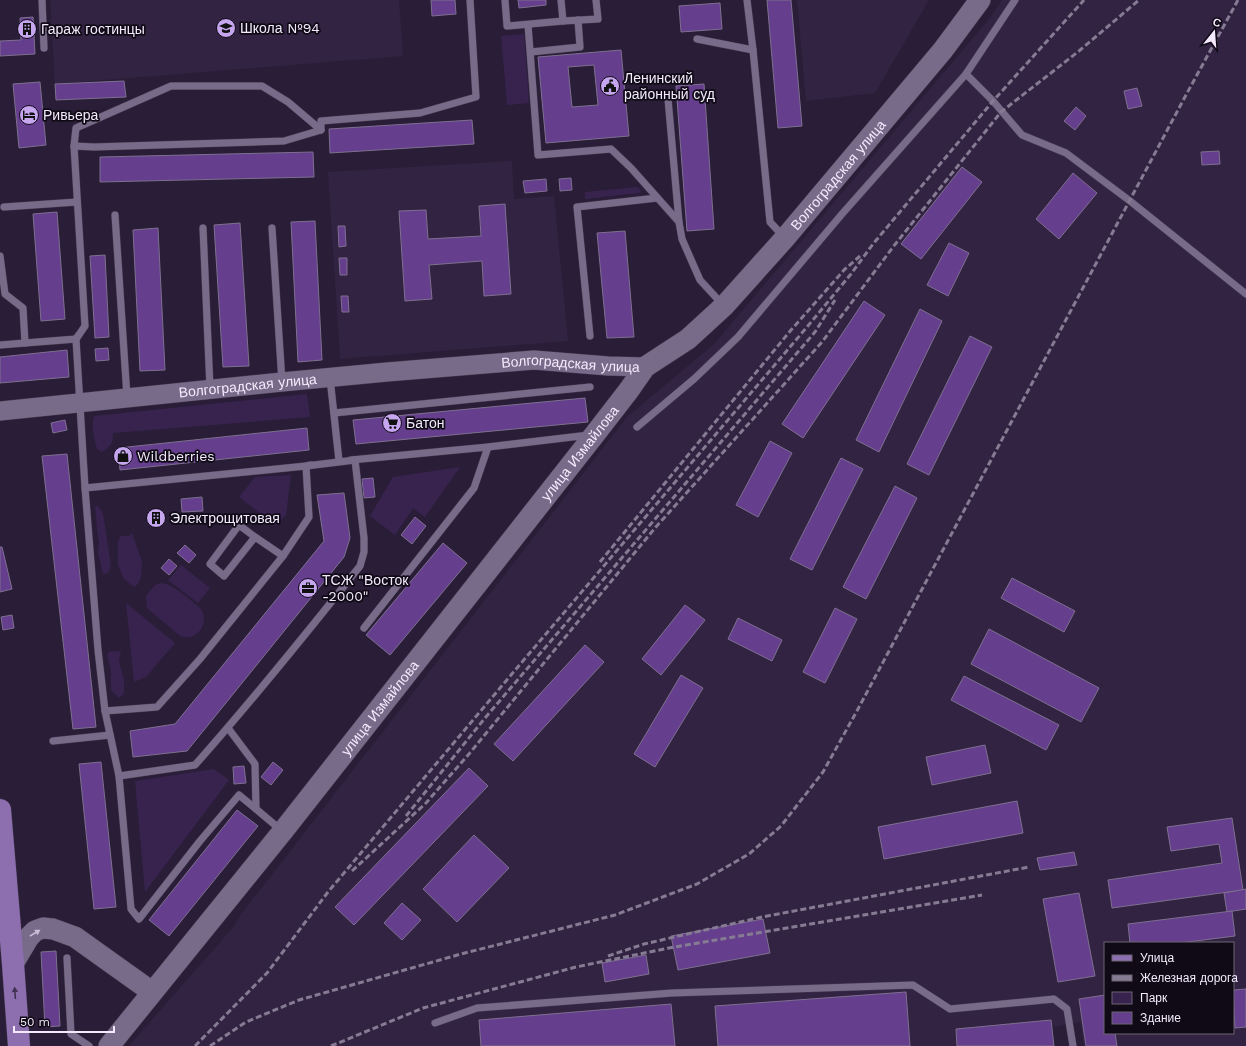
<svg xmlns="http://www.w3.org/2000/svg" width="1246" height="1046" viewBox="0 0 1246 1046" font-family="'Work Sans',sans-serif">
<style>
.built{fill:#322343;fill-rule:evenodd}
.green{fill:#38234f}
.building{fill:#653e8d;stroke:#7e708f;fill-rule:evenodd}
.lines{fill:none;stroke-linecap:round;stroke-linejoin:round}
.service-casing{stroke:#44384e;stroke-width:8}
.tertiary-casing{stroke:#44384e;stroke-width:20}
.secondary-casing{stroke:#44384e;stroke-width:22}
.primary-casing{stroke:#44384e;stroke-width:23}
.service{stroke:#786b8a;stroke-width:7}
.tertiary{stroke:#786b8a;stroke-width:19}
.secondary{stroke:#786b8a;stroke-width:21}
.primary{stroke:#8d6fb0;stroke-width:22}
.rail{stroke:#857b92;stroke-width:3;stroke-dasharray:6 3;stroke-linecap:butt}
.oneway{fill:#c8bed5}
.oneway2{fill:#413253}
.labels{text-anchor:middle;stroke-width:3.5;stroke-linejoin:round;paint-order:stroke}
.poi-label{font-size:14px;fill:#f3ebfd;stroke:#0f0a15;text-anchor:start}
.street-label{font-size:14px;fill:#f3ebfd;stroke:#0f0a15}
</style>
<rect width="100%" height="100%" fill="#291d37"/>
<g class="built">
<polygon points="50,0 399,0 403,56 55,84"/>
<polygon points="797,0 929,0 875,93 806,101"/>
<path d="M1002 0H1246V1046H1084L1080 1022 1052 1027 1054 1046H129L235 925 239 917 627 417 714 344 990 18ZM1105 943H1233V1033H1105Z"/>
<polygon points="512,161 514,199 554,196 568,341 340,359 328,172"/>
</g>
<g class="green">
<polygon points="524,34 529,103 507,105 501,36"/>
<polygon points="638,187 641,191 639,193 585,199 585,192"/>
<path d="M307 394 310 417 113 433C113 444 111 446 102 452L97 449C94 438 91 427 94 416Z"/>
<polygon points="460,467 425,517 413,508 395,535 370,516 393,477"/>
<polygon points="291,475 286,515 276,526 239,497 255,477"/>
<polygon points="95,506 98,506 103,514 104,520 111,566 108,573 103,574 98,552 99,542 97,530"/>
<polygon points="132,533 142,562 141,577 138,584 134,587 124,579 118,565 118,541 121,536 129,536"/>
<polygon points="181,565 210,588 198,603 168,580"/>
<path d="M160 583C173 583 190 600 200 608 212 623 195 644 179 635L147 608 146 596 155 585Z"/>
<polygon points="126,603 175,643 146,677 134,682"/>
<polygon points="117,651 121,652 119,661 124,680 124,694 119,698 111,690 111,670 107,655 109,652"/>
<polygon points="214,769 229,780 145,892 135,781"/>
</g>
<g class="building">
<polygon points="431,0 455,0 456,14 432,16"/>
<polygon points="518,0 546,0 546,5 519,8"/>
<polygon points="767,0 791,0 802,126 778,128"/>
<polygon points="720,3 722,29 681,32 679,6"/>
<polygon points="33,17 35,54 0,56 0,41 21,40 20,18"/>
<path d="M621 50 629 136 546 143 538 57ZM594 65 598 105 572 107 568 67Z"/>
<polygon points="124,81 126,97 56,100 55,84"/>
<polygon points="40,82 46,145 19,148 13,84"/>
<polygon points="704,84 714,229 687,231 676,86"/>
<polygon points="1137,88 1142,106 1128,109 1124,91"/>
<polygon points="1076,107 1086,116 1075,130 1064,121"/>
<polygon points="472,120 474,144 330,153 329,129"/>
<polygon points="1219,151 1220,164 1202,165 1201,152"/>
<polygon points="313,152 314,177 100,182 100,157"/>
<polygon points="962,167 982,182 921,259 901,244"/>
<polygon points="1073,173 1097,193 1059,239 1036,219"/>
<polygon points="571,178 572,190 560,191 559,179"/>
<polygon points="546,179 547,191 525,193 523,181"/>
<polygon points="505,204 511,294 484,296 482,261 429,265 432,299 405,301 399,211 426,210 428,239 481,236 479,206"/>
<polygon points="57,212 65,319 41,321 33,214"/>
<polygon points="315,221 322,360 298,362 291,222"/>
<polygon points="240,223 249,366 223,367 214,225"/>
<polygon points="338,226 345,226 346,246 339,247"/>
<polygon points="158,228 165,370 140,371 133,230"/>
<polygon points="625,231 634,337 607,338 597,233"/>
<polygon points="949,243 969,253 948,296 927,285"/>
<polygon points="105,255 109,337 95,338 90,256"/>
<polygon points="339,258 347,258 347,275 340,275"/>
<polygon points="341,296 348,296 349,312 342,312"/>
<polygon points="864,301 885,315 803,438 782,424"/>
<polygon points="920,309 942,321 879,452 856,440"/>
<polygon points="970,336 992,347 929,475 907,464"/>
<polygon points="108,348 109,360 96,361 95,349"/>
<polygon points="67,350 69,377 0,383 0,357"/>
<polygon points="585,398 588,422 356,444 353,420"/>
<polygon points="65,420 67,430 53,433 51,423"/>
<polygon points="307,428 309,450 120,470 118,448"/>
<polygon points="770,441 792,453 758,517 736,505"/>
<polygon points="67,454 96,727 73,729 42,456"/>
<polygon points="841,458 863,469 812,570 790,559"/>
<polygon points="373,478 375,497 364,498 362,479"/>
<polygon points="895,486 917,498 866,599 843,587"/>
<polygon points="344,493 350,538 344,557 187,751 133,757 130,731 175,724 324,541 317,495"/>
<polygon points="202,497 203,511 182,512 181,499"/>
<polygon points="149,513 163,513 164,522 149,523"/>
<polygon points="415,517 426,526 412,544 401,535"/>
<polygon points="443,543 467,563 390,655 366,635"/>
<polygon points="185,545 196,555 189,563 177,553"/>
<polygon points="0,547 2,547 12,589 0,592"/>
<polygon points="169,559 177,566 169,575 161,568"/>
<polygon points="1012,578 1075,611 1064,632 1001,598"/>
<polygon points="685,605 705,620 661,675 642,659"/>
<polygon points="835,608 857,619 825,683 803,672"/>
<polygon points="12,615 14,628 3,630 1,617"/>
<polygon points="738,618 782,640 772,661 728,639"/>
<polygon points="989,629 1099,688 1081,722 971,664"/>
<polygon points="585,645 604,662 513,761 494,744"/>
<polygon points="681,675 703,688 655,767 634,754"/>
<polygon points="964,676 1059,725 1046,750 951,700"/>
<polygon points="985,745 991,773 932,785 926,757"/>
<polygon points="101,762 116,907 94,909 79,764"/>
<polygon points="273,762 283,770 271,785 261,777"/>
<polygon points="244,766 246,783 234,784 233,767"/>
<polygon points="469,768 488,786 354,925 335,907"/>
<polygon points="1017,801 1023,833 884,859 878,827"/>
<polygon points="237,810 258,826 169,936 149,920"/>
<polygon points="1232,818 1243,890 1112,908 1108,880 1222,863 1219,844 1171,851 1167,827"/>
<polygon points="474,835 509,868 457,922 423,889"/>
<polygon points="1074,852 1077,865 1040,870 1037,858"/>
<polygon points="1246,889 1246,909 1227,912 1224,893"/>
<polygon points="1079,893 1095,976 1058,982 1043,899"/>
<polygon points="402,903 421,920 402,940 384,923"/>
<polygon points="1232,911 1235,936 1180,943 1130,943 1128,924"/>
<polygon points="763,919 770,953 678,970 671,936"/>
<polygon points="56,951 60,1026 45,1027 41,952"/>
<polygon points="646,955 649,974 605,982 602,963"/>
<polygon points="1246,989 1246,1027 1235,1028 1233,990"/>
<polygon points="906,992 910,1046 718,1046 715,1006"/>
<polygon points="1105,995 1105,1033 1115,1033 1117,1046 1086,1046 1079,999"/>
<polygon points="671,1004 675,1046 481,1046 479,1020"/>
<polygon points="1051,1020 1054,1046 957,1046 956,1029"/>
</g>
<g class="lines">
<defs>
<g id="service">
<polyline points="42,0 44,48"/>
<polyline points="505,0 507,26 563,21"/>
<polyline points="561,0 563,21 598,19 596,0"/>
<polyline points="747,0 753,50 770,222 784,237"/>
<polyline points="528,25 538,155 611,149 631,168 679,222"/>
<polyline points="697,39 753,50"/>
<polyline points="531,52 580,47 578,20"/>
<polyline points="966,74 993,101 1022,135 1066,153 1130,201 1246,294"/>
<polyline points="668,99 679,222 682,239 700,280 723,305"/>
<polyline points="74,146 76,128 171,86 262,86 288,102 321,130"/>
<polyline points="4,207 77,202"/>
<polyline points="115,215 127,397"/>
<polyline points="203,228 210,388"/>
<polyline points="272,228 282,382"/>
<polyline points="0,256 5,294 23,308 25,343 76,339 78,336"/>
<polyline points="590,336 577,207 657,198"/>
<polyline points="0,345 25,343"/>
<polyline points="330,378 339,461"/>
<polyline points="334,413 590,387"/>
<polyline points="637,427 694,379 738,337 842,214 966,74 1015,0"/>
<polyline points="351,460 488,447 589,435"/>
<polyline points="85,488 98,650 105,711 157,707 200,659 283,556 309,517 306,466 311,465"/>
<polyline points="255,537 224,576 210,564 239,525 255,537 283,556"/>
<polyline points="364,628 474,488 488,447"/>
<path d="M105 711 119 776 195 765C252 701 306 634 360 566L364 552V538L355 460 306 466 85 488 76 339 85 326 74 146 94 147 284 141 321 130V121L420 113 476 97 470 0"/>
<polyline points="228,728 255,764 256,809 281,830"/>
<polyline points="53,741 110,735"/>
<polyline points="119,776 131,909 139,919 200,841 239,795 256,809"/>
<polyline points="67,958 71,1034 89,1046"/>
<polyline points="435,1023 477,1008 672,993 913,985 950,1009 1054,999 1067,1009 1073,1046"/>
</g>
<g id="tertiary">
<path id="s1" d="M0 411 282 382 387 372 534 360 608 366 645 367"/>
</g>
<g id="secondary">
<polyline points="13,964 29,937 35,931 43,928 53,929 75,937 152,992"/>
<path id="s2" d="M109 1046 283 831 595 434 629 390 645 367 688 339 724 306 785 238 943 50 980 0"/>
</g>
<polyline id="primary" points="0,810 13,964 19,1046"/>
</defs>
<use href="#service" class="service-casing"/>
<use href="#tertiary" class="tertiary-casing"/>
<use href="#secondary" class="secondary-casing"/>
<use href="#primary" class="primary-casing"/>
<use href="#service" class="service"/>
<use href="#tertiary" class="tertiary"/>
<use href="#secondary" class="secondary"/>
<use href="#primary" class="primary"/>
<g class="rail">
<polyline points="600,562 791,330 844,270 860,256"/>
<polyline points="406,816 485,718 815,332 835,300"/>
<polyline points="352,871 426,803 469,754 655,528 822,342 893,247 1001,112 1079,51 1139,0"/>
<polyline points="608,956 644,944 762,917 1029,867"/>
<polyline points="195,1046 267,973 328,892 511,675 807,327 851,274 873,244 993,101 1084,0"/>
<polyline points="210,1046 246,1022 299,1000 461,954 615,915 697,884 749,854 781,826 823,772 858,709 1186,95 1238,0"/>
<polyline points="331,1046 423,1008 576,967 669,948 982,895"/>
</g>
</g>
<defs><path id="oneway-solid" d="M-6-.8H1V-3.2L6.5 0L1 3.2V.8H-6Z"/></defs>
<use class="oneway" href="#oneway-solid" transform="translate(35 933) rotate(-31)"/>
<use class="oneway2" href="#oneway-solid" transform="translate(15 993) rotate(-94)"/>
<defs>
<symbol id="school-disc" viewBox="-11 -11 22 22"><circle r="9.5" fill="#c7a6f0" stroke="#0f0a15"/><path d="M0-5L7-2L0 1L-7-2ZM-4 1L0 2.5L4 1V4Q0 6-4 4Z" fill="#111"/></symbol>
<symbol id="building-disc" viewBox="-11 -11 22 22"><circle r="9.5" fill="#c7a6f0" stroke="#0f0a15"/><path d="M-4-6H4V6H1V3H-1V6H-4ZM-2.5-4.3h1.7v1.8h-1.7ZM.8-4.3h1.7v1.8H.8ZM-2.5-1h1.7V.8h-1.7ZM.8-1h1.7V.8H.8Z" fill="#111"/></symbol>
<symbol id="civic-disc" viewBox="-11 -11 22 22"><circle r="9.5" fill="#c7a6f0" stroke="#0f0a15"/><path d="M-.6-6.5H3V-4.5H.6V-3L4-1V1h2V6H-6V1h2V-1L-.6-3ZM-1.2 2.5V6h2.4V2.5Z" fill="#111"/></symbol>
<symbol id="hotel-disc" viewBox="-11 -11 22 22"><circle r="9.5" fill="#c7a6f0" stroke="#0f0a15"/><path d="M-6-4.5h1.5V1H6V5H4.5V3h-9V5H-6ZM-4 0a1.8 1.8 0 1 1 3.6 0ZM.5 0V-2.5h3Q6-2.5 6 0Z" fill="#111"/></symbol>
<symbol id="supermarket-disc" viewBox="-11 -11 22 22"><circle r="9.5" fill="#c7a6f0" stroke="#0f0a15"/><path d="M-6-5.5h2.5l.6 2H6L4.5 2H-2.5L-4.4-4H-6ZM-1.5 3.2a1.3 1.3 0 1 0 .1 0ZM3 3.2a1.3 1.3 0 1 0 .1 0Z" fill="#111"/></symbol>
<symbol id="shop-disc" viewBox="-11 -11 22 22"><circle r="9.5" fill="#c7a6f0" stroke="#0f0a15"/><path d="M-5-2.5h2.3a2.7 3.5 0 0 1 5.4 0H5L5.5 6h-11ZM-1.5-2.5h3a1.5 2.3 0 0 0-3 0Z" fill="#111"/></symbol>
<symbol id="office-disc" viewBox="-11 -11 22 22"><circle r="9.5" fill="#c7a6f0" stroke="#0f0a15"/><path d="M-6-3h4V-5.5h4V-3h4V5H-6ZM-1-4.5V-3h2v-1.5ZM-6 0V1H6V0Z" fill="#111"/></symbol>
</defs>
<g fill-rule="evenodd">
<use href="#school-disc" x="215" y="17" width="22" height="22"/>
<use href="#building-disc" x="16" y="18" width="22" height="22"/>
<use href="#civic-disc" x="599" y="75" width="22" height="22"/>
<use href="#hotel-disc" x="18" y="104" width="22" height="22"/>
<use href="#supermarket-disc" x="381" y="412" width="22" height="22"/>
<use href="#shop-disc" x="112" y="445" width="22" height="22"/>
<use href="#building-disc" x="145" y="507" width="22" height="22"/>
<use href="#office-disc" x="297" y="577" width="22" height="22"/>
</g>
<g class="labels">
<g class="poi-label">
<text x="240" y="33">Школа №94</text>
<text x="41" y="34">Гараж гостинцы</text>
<text x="624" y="83">Ленинский<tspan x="624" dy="16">районный суд</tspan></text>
<text x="43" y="120">Ривьера</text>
<text x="406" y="428">Батон</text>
<text x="137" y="461">Wildberries</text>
<text x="170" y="523">Электрощитовая</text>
<text x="322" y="585">ТСЖ "Восток<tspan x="322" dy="16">-2000"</tspan></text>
</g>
<g class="street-label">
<text dy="5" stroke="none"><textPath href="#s2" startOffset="1139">Волгоградская улица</textPath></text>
<text dy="5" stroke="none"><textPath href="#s1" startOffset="573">Волгоградская улица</textPath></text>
<text dy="5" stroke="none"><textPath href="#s1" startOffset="249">Волгоградская улица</textPath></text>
<text dy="5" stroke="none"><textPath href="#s2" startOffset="757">улица Измайлова</textPath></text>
<text dy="5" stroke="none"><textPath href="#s2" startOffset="433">улица Измайлова</textPath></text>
</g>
</g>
<rect x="1104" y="942" width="130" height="92" fill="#0f0a15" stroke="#6a6472"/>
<rect x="1112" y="955" width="20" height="6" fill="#8d6fb0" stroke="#6a6472"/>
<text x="1140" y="962" font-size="12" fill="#f3ebfd">Улица</text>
<rect x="1112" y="975" width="20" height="6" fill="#857b92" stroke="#6a6472"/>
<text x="1140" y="982" font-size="12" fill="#f3ebfd">Железная дорога</text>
<rect x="1112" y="992" width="20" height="12" fill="#38234f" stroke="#6a6472"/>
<text x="1140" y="1002" font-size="12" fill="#f3ebfd">Парк</text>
<rect x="1112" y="1012" width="20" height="12" fill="#653e8d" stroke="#6a6472"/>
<text x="1140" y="1022" font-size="12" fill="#f3ebfd">Здание</text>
<g transform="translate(1214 32) rotate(17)" stroke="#0f0a15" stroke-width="3" paint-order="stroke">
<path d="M0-3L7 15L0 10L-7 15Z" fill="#f3ebfd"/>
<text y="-6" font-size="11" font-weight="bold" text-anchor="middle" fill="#f3ebfd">С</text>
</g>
<path d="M14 1026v6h100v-6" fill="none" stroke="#f3ebfd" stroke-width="2"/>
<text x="20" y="1026" font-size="12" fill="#f3ebfd" stroke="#0f0a15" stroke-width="3" paint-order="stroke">50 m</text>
</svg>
